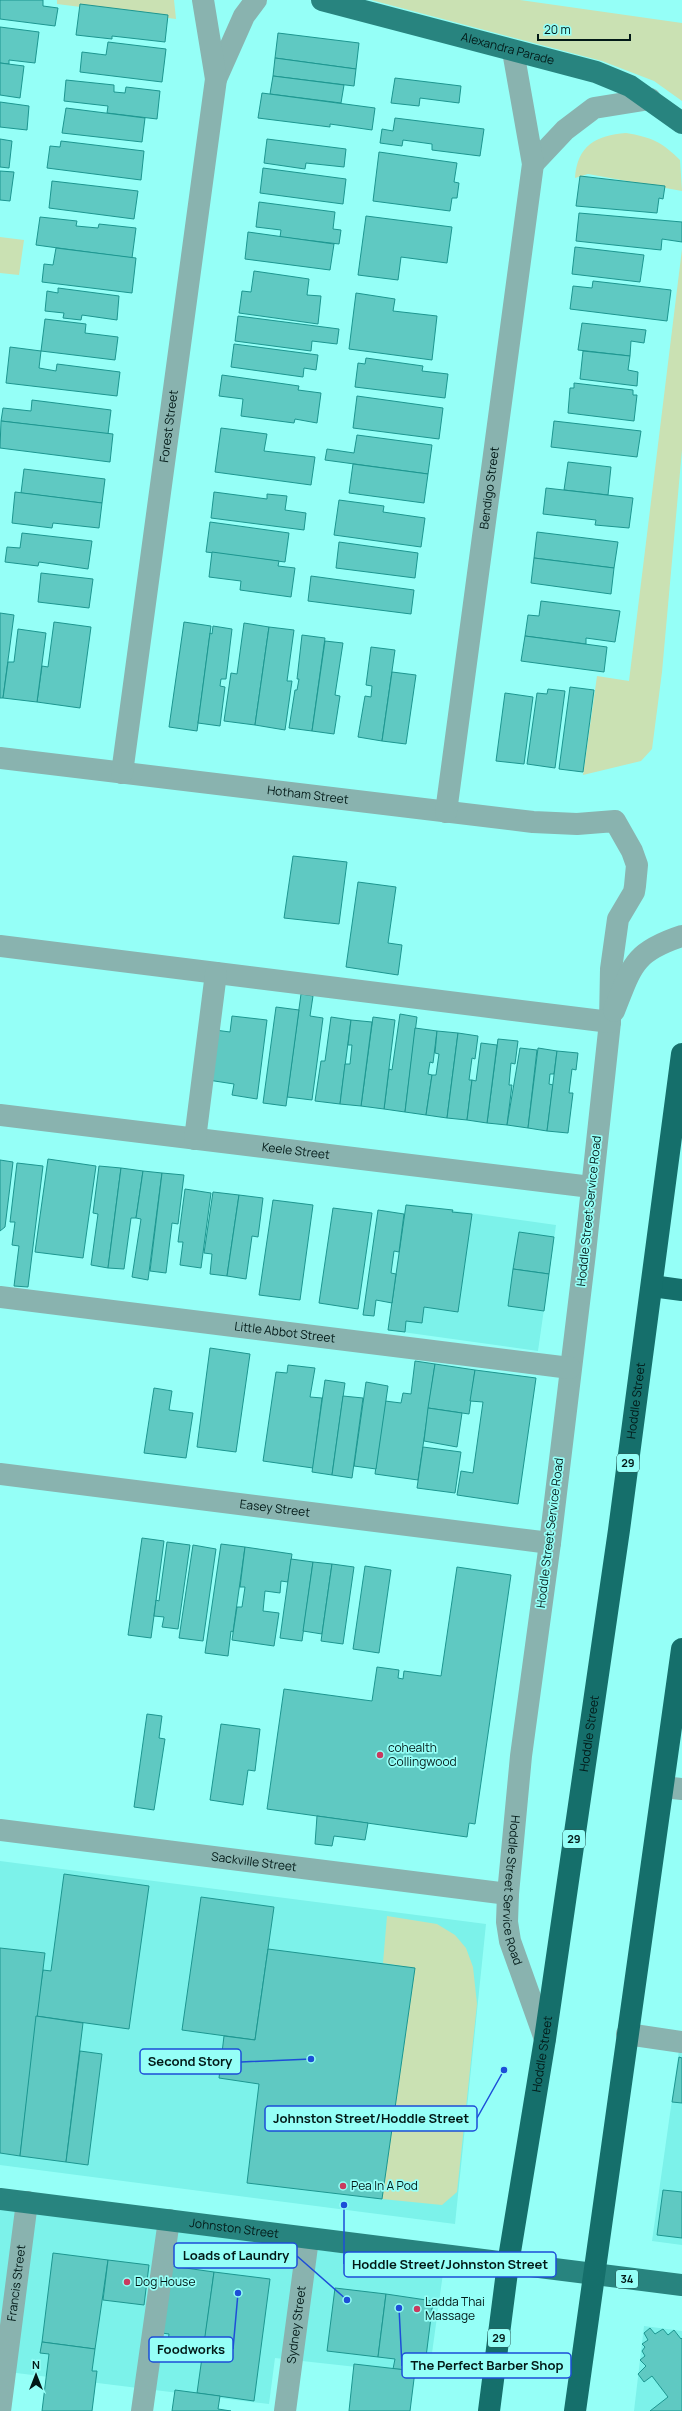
<svg xmlns="http://www.w3.org/2000/svg" width="682" height="2411" viewBox="0 0 682 2411" font-family="Manrope,sans-serif">
<style>
.built{fill:#7cf2ea}
.green{fill:#cae1b3}
.building{fill:#5fc9c2;stroke:#1d9690}
.lines{fill:none;stroke-linecap:round;stroke-linejoin:round}
.minor{stroke:#89b3af;stroke-width:22}
.major{stroke:#28847f;stroke-width:22}
.highway{stroke:#156f6b;stroke-width:22}
.poi-dot{fill:#c93a5f;stroke:#95fff7;stroke-width:1.5}
.labels{text-anchor:middle;stroke-width:3.5;stroke-linejoin:round;paint-order:stroke}
.shield{fill:#95fff7;stroke:#2e5e5a;stroke-width:1}
.shield-label{font-size:11px;font-weight:bold;fill:#021917}
.street-label{font-size:12px;fill:#021917;stroke:#95fff7}
.poi-label{font-size:12px;fill:#021917;stroke:#95fff7;text-anchor:start}
.leader{fill:none;stroke:#1d4ed8;stroke-width:1.5}
.callout-dot{fill:#1d4ed8;stroke:#95fff7;stroke-width:1.5}
.callout{fill:#95fff7;stroke:#1d4ed8;stroke-width:1.5}
.callout-label{font-size:13px;text-anchor:middle;font-weight:bold;fill:#021917}
</style>
<rect width="100%" height="100%" fill="#95fff7"/>
<g class="built">
<polygon points="406,1204 556,1225 538,1351 388,1330"/>
<polygon points="0,1861 486,1924 455,2224 0,2165"/>
<polygon points="679,2050 682,2051 682,2245 652,2241"/>
<polygon points="0,2209 444,2266 429,2375 275,2358 269,2404 0,2371"/>
<polygon points="644,2326 682,2331 682,2411 634,2411"/>
</g>
<g class="green">
<polygon points="57,0 174,0 176,19 57,4"/>
<polygon points="371,0 520,0 682,23 682,101 654,81 602,61"/>
<path d="M626 133C651 137 662 142 680 160L682 191 588 174 575 178C577 146 596 135 626 133Z"/>
<polygon points="0,237 24,240 19,275 0,273"/>
<polygon points="682,249 682,450 662,672 652,749 641,761 583,775 597,676 629,681"/>
<polygon points="387,1916 437,1924 455,1935 466,1948 473,1967 477,2004 457,2192 442,2205 382,2199 415,1968 383,1963"/>
</g>
<g class="building">
<polygon points="0,0 43,0 43,6 58,8 55,26 0,19"/>
<polygon points="80,4 168,15 165,42 112,36 112,39 76,35"/>
<polygon points="0,27 39,32 35,63 9,60 9,64 0,63"/>
<polygon points="278,33 359,43 356,69 275,58"/>
<polygon points="108,42 166,49 162,82 80,72 82,52 106,55"/>
<polygon points="275,58 356,69 354,86 273,76"/>
<polygon points="0,63 24,66 20,98 0,95"/>
<polygon points="273,76 344,85 341,103 270,94"/>
<polygon points="395,78 461,86 459,103 420,98 419,106 391,103"/>
<polygon points="66,80 114,85 114,92 125,93 126,87 160,91 157,119 107,113 108,106 64,101"/>
<polygon points="262,93 375,108 372,130 330,124 330,127 258,118"/>
<polygon points="0,102 29,106 27,130 0,127"/>
<polygon points="66,108 145,118 142,142 62,133"/>
<polygon points="395,118 484,129 480,156 432,150 432,144 403,140 402,146 380,143 382,129 393,131"/>
<polygon points="0,139 12,141 9,168 0,167"/>
<polygon points="267,139 346,149 344,167 306,163 305,169 264,163"/>
<polygon points="61,141 144,151 141,180 47,168 50,146 60,147"/>
<polygon points="379,152 457,163 454,182 459,183 457,198 452,198 450,211 373,201"/>
<polygon points="263,168 346,179 343,204 260,193"/>
<polygon points="0,171 14,172 10,201 0,200"/>
<polygon points="580,176 665,186 663,199 659,198 657,213 576,206"/>
<polygon points="52,181 138,191 134,219 49,208"/>
<polygon points="259,202 335,212 333,229 341,230 339,244 280,237 281,230 256,227"/>
<polygon points="579,213 682,222 682,242 662,239 661,250 576,241"/>
<polygon points="366,216 452,227 447,263 401,257 398,280 358,275"/>
<polygon points="40,217 77,221 76,226 98,228 99,224 136,228 132,258 36,245"/>
<polygon points="248,232 334,244 330,270 245,259"/>
<polygon points="575,247 644,255 640,282 572,274"/>
<polygon points="56,248 136,258 132,293 42,282 44,264 53,265"/>
<polygon points="254,271 309,279 307,295 321,296 318,324 239,313 242,291 251,292"/>
<polygon points="593,281 671,290 667,321 570,309 573,286 592,288"/>
<polygon points="58,288 119,296 117,320 82,315 81,320 63,318 64,313 45,311 47,291 58,293"/>
<polygon points="356,293 395,299 393,311 437,316 432,360 349,349"/>
<polygon points="238,316 339,329 337,344 312,341 311,351 235,341"/>
<polygon points="45,319 86,324 85,333 118,337 115,360 41,351"/>
<polygon points="582,323 646,330 644,343 631,341 630,356 578,350"/>
<polygon points="234,344 318,355 316,370 304,368 303,377 231,367"/>
<polygon points="10,347 41,351 39,368 56,371 57,364 120,372 117,396 6,383"/>
<polygon points="583,351 630,356 628,370 638,372 637,386 580,379"/>
<polygon points="366,358 423,366 422,371 448,374 445,398 355,387 358,363 365,364"/>
<polygon points="222,375 299,386 298,390 321,393 317,423 295,419 294,423 241,416 243,399 219,396"/>
<polygon points="574,383 633,390 633,395 637,395 634,421 568,413 570,388 574,388"/>
<polygon points="357,396 443,408 439,439 353,428"/>
<polygon points="32,400 111,410 108,434 1,421 3,408 31,411"/>
<polygon points="1,421 113,434 110,462 0,448"/>
<polygon points="554,421 641,431 637,457 551,447"/>
<polygon points="221,428 267,434 264,451 315,457 311,485 215,472"/>
<polygon points="357,435 432,445 428,474 325,460 327,449 354,453"/>
<polygon points="568,462 611,467 608,495 564,490"/>
<polygon points="353,464 428,474 424,503 349,493"/>
<polygon points="24,469 105,479 102,503 21,493"/>
<polygon points="546,488 633,498 629,528 595,525 596,520 543,514"/>
<polygon points="15,492 102,503 99,528 53,523 52,528 12,523"/>
<polygon points="214,492 267,499 267,494 287,496 285,510 306,513 304,530 211,518"/>
<polygon points="339,500 384,506 383,512 425,518 421,547 334,535"/>
<polygon points="210,522 289,533 285,562 206,552"/>
<polygon points="537,532 618,542 614,568 534,558"/>
<polygon points="22,533 92,541 88,569 39,562 38,566 5,562 7,547 20,548"/>
<polygon points="339,542 418,553 415,578 336,568"/>
<polygon points="212,552 279,561 278,566 295,568 291,597 240,590 241,581 209,577"/>
<polygon points="534,558 614,568 611,594 531,583"/>
<polygon points="41,573 93,579 89,608 38,602"/>
<polygon points="311,576 414,590 411,614 308,601"/>
<polygon points="541,601 620,611 615,642 586,638 586,644 525,636 528,615 539,616"/>
<polygon points="0,613 14,615 3,698 0,698"/>
<polygon points="54,622 91,627 80,708 37,702 42,666 48,667"/>
<polygon points="184,622 211,626 197,731 169,727"/>
<polygon points="244,623 269,627 255,725 224,721 231,673 237,674"/>
<polygon points="213,626 232,629 226,679 221,679 220,686 225,687 220,726 198,723 210,633 212,634"/>
<polygon points="269,627 294,630 287,681 292,681 285,730 255,725"/>
<polygon points="18,629 46,633 37,702 3,698 8,662 14,662"/>
<polygon points="302,635 325,638 312,731 289,728 295,690 297,690 299,679 297,679"/>
<polygon points="525,636 607,647 604,672 521,661"/>
<polygon points="325,641 343,643 335,695 340,696 334,734 312,731"/>
<polygon points="371,647 395,650 382,741 358,737 365,696 371,697 372,686 366,685"/>
<polygon points="392,672 416,675 406,744 382,741"/>
<polygon points="570,687 594,690 583,772 559,769"/>
<polygon points="548,689 565,691 555,768 527,764 537,693 547,694"/>
<polygon points="505,693 533,697 524,764 496,761"/>
<polygon points="293,856 347,862 339,924 284,918"/>
<polygon points="358,882 396,887 388,943 402,945 398,975 346,967"/>
<polygon points="301,994 313,996 310,1016 323,1018 312,1100 287,1097"/>
<polygon points="276,1007 299,1010 286,1106 263,1103"/>
<polygon points="400,1014 417,1017 405,1112 384,1109 389,1069 392,1070"/>
<polygon points="232,1016 267,1020 257,1099 232,1095 234,1084 208,1080 215,1030 230,1032"/>
<polygon points="331,1017 351,1020 340,1104 315,1101 321,1061 325,1061"/>
<polygon points="373,1017 395,1020 384,1109 361,1106"/>
<polygon points="351,1020 372,1022 361,1106 340,1104 345,1064 350,1064 352,1045 348,1045"/>
<polygon points="415,1028 437,1031 433,1063 430,1062 428,1074 432,1075 426,1115 405,1112"/>
<polygon points="437,1031 458,1033 447,1118 426,1115 432,1075 436,1075 439,1054 435,1053"/>
<polygon points="458,1033 478,1036 475,1059 472,1058 469,1080 472,1080 467,1120 447,1118"/>
<polygon points="498,1039 518,1041 515,1064 511,1063 509,1085 512,1085 507,1125 487,1123"/>
<polygon points="481,1043 497,1045 487,1123 467,1120 472,1080 476,1081"/>
<polygon points="520,1048 537,1050 528,1128 507,1125"/>
<polygon points="538,1048 557,1051 554,1074 550,1074 549,1084 553,1085 547,1131 528,1128"/>
<polygon points="557,1051 578,1053 576,1070 572,1069 569,1093 573,1093 568,1133 547,1131"/>
<polygon points="48,1159 96,1166 83,1258 35,1252"/>
<polygon points="0,1160 13,1162 5,1227 0,1231"/>
<polygon points="17,1163 43,1166 28,1287 14,1286 19,1246 12,1245 15,1222 10,1222"/>
<polygon points="99,1166 121,1168 108,1268 91,1265 98,1214 93,1213"/>
<polygon points="121,1168 143,1171 136,1218 131,1218 124,1269 108,1268"/>
<polygon points="143,1171 162,1173 148,1280 132,1277 141,1219 136,1218"/>
<polygon points="162,1173 184,1175 178,1224 172,1223 166,1273 150,1271"/>
<polygon points="185,1189 211,1193 201,1268 180,1265 183,1242 178,1242"/>
<polygon points="213,1192 239,1195 227,1276 210,1274 212,1254 204,1253"/>
<polygon points="239,1195 263,1198 258,1237 252,1236 246,1279 227,1276"/>
<polygon points="273,1200 313,1205 300,1300 259,1295"/>
<polygon points="406,1205 453,1210 452,1212 472,1214 458,1312 424,1307 422,1323 406,1321 405,1332 388,1330"/>
<polygon points="333,1208 372,1213 358,1309 319,1303"/>
<polygon points="378,1210 404,1214 399,1252 394,1251 391,1273 396,1274 392,1303 376,1300 374,1316 363,1315"/>
<polygon points="519,1232 554,1237 549,1274 513,1269"/>
<polygon points="513,1269 549,1274 544,1311 508,1306"/>
<polygon points="210,1348 250,1354 236,1452 197,1447"/>
<polygon points="415,1361 435,1364 418,1480 375,1474 385,1401 401,1403 403,1393 411,1394"/>
<polygon points="435,1364 475,1370 469,1414 428,1408"/>
<polygon points="288,1365 315,1368 310,1397 322,1398 313,1468 263,1461 276,1372 287,1373"/>
<polygon points="475,1370 536,1378 518,1504 457,1495 461,1471 473,1473 483,1402 470,1401"/>
<polygon points="325,1380 345,1383 332,1475 312,1472"/>
<polygon points="366,1382 388,1386 376,1469 354,1466"/>
<polygon points="154,1388 172,1391 169,1410 193,1413 186,1458 144,1453"/>
<polygon points="343,1396 363,1398 352,1478 332,1475"/>
<polygon points="428,1408 462,1413 457,1447 424,1441"/>
<polygon points="423,1447 461,1452 455,1493 417,1488"/>
<polygon points="142,1538 164,1541 151,1638 128,1635"/>
<polygon points="167,1542 190,1545 178,1629 162,1627 164,1617 154,1616 156,1600 159,1601"/>
<polygon points="221,1544 245,1547 233,1632 231,1631 228,1656 205,1653"/>
<polygon points="193,1545 216,1549 203,1641 179,1638"/>
<polygon points="245,1547 292,1554 288,1582 281,1581 280,1593 265,1591 263,1611 279,1613 274,1646 232,1640 237,1607 242,1607 245,1587 240,1587"/>
<polygon points="291,1559 313,1562 302,1641 280,1638"/>
<polygon points="313,1562 332,1564 322,1634 303,1631"/>
<polygon points="332,1564 354,1567 343,1644 321,1641"/>
<polygon points="365,1566 391,1570 379,1653 353,1649"/>
<polygon points="457,1567 511,1575 475,1824 469,1823 467,1837 267,1809 284,1689 372,1701 377,1667 399,1670 398,1678 403,1679 404,1671 441,1676"/>
<polygon points="147,1714 162,1716 159,1738 165,1739 154,1810 134,1807"/>
<polygon points="221,1724 260,1729 255,1771 248,1770 243,1805 210,1800"/>
<polygon points="317,1816 368,1823 365,1840 334,1836 332,1846 315,1844"/>
<polygon points="64,1874 149,1886 129,2029 36,2016 43,1970 51,1971"/>
<polygon points="201,1897 274,1907 255,2040 182,2030"/>
<polygon points="0,1948 45,1953 20,2156 0,2153"/>
<polygon points="268,1949 415,1968 382,2199 247,2183 259,2084 219,2078 224,2036 255,2040"/>
<polygon points="36,2016 83,2023 66,2162 20,2156"/>
<polygon points="80,2051 102,2054 88,2165 66,2162"/>
<polygon points="679,2057 682,2058 682,2103 672,2102"/>
<polygon points="663,2190 682,2192 682,2238 657,2235"/>
<polygon points="53,2253 108,2260 95,2349 42,2342"/>
<polygon points="108,2260 149,2265 144,2305 103,2300"/>
<polygon points="171,2266 214,2272 203,2354 167,2349 169,2334 162,2333"/>
<polygon points="214,2272 270,2279 254,2401 197,2393"/>
<polygon points="335,2288 386,2294 378,2357 327,2351"/>
<polygon points="386,2294 433,2301 425,2365 411,2363 410,2370 393,2369 395,2359 378,2357"/>
<polygon points="650,2328 655,2334 663,2329 668,2335 674,2330 681,2339 682,2338 682,2411 650,2411 668,2397 652,2376 644,2382 638,2374 646,2366 640,2360 645,2356 642,2351 645,2347 642,2344 648,2340 644,2333"/>
<polygon points="42,2342 95,2349 92,2371 97,2371 92,2411 42,2411 49,2354 40,2353"/>
<polygon points="354,2364 415,2371 410,2411 349,2411"/>
<polygon points="175,2390 220,2396 218,2409 231,2411 172,2411"/>
</g>
<g class="lines">
<g class="minor">
<polyline points="216,79 244,16 256,0"/>
<polyline points="533,164 565,130 594,108 650,99"/>
<path id="s1" d="M0 758 533 822 577 824 615 821 632 851 637 865 635 886 634 892 618 919 611 969 610 1022 585 1253 550 1543 521 1756 508 1894 507 1922 510 1941 545 2039"/>
<path id="s2" d="M122 773 216 79 203 0"/>
<path id="s3" d="M446 812 533 164 513 51"/>
<polyline points="0,946 610,1022"/>
<path d="M614 1011C632 966 633 952 682 936"/>
<path id="s4" d="M0 1115 591 1187"/>
<polyline points="195,1139 216,973"/>
<path id="s5" d="M0 1297 570 1368"/>
<path id="s6" d="M0 1474 550 1543"/>
<polyline points="663,1787 682,1789"/>
<path id="s7" d="M0 1830 508 1894"/>
<polyline points="627,2034 682,2042"/>
<path id="s8" d="M0 2411 27 2202"/>
<polyline points="142,2411 169,2220"/>
<path id="s9" d="M285 2411 308 2239"/>
</g>
<g class="major">
<path id="s10" d="M322 0 596 72 630 86 682 123"/>
<path id="s11" d="M0 2199 682 2285"/>
</g>
<g class="highway">
<polyline points="652,1286 682,1290"/>
<path id="s12" d="M489 2411 508 2264 545 2039 619 1530 682 1054"/>
<polyline points="575,2411 682,1649"/>
</g>
</g>
<g class="poi-dot">
<circle cx="380" cy="1755" r="4"/>
<circle cx="343" cy="2186" r="4"/>
<circle cx="127" cy="2282" r="4"/>
<circle cx="417" cy="2309" r="4"/>
</g>
<g class="labels">
<g class="shield">
<rect x="617" y="1454" width="22" height="18" rx="3"/>
<rect x="563" y="1830" width="22" height="18" rx="3"/>
<rect x="616" y="2270" width="22" height="18" rx="3"/>
<rect x="488" y="2329" width="22" height="18" rx="3"/>
</g>
<g class="shield-label">
<text x="628" y="1467">29</text>
<text x="574" y="1843">29</text>
<text x="627" y="2283">34</text>
<text x="499" y="2342">29</text>
</g>
<g class="street-label">
<text dy="4" stroke="none"><textPath href="#s10" startOffset="192">Alexandra Parade</textPath></text>
<text dy="4" stroke="none"><textPath href="#s2" startOffset="350">Forest Street</textPath></text>
<text dy="4" stroke="none"><textPath href="#s3" startOffset="327">Bendigo Street</textPath></text>
<text dy="4" stroke="none"><textPath href="#s1" startOffset="310">Hotham Street</textPath></text>
<text dy="4" stroke="none"><textPath href="#s4" startOffset="298">Keele Street</textPath></text>
<text transform="translate(589 1211) rotate(-84)" y="4">Hoddle Street Service Road</text>
<text dy="4" stroke="none"><textPath href="#s5" startOffset="287">Little Abbot Street</textPath></text>
<text dy="4" stroke="none"><textPath href="#s12" startOffset="1021">Hoddle Street</textPath></text>
<text dy="4" stroke="none"><textPath href="#s6" startOffset="277">Easey Street</textPath></text>
<text transform="translate(550 1533) rotate(-83)" y="4">Hoddle Street Service Road</text>
<text dy="4" stroke="none"><textPath href="#s12" startOffset="685">Hoddle Street</textPath></text>
<text dy="4" stroke="none"><textPath href="#s7" startOffset="256">Sackville Street</textPath></text>
<text dy="4" stroke="none"><textPath href="#s1" startOffset="1705">Hoddle Street Service Road</textPath></text>
<text dy="4" stroke="none"><textPath href="#s12" startOffset="361">Hoddle Street</textPath></text>
<text dy="4" stroke="none"><textPath href="#s11" startOffset="236">Johnston Street</textPath></text>
<text dy="4" stroke="none"><textPath href="#s8" startOffset="129">Francis Street</textPath></text>
<text dy="4" stroke="none"><textPath href="#s9" startOffset="87">Sydney Street</textPath></text>
</g>
<g class="poi-label">
<text x="388" y="1752">cohealth<tspan x="388" dy="14">Collingwood</tspan></text>
<text x="351" y="2190">Pea In A Pod</text>
<text x="135" y="2286">Dog House</text>
<text x="425" y="2306">Ladda Thai<tspan x="425" dy="14">Massage</tspan></text>
</g>
</g>
<path class="leader" d="M311 2059L241 2062M504 2070L477 2118M347 2300L297 2256M344 2205L344 2264M238 2293L233 2349M399 2308L402 2366"/>
<g class="callout-dot">
<circle cx="311" cy="2059" r="4"/>
<circle cx="504" cy="2070" r="4"/>
<circle cx="347" cy="2300" r="4"/>
<circle cx="344" cy="2205" r="4"/>
<circle cx="238" cy="2293" r="4"/>
<circle cx="399" cy="2308" r="4"/>
</g>
<g class="callout">
<rect x="140" y="2049" width="101" height="25" rx="4"/>
<rect x="265" y="2106" width="212" height="25" rx="4"/>
<rect x="174" y="2243" width="123" height="25" rx="4"/>
<rect x="344" y="2252" width="212" height="25" rx="4"/>
<rect x="149" y="2337" width="84" height="25" rx="4"/>
<rect x="402" y="2353" width="169" height="25" rx="4"/>
</g>
<g class="callout-label">
<text x="190" y="2066">Second Story</text>
<text x="371" y="2123">Johnston Street/Hoddle Street</text>
<text x="236" y="2260">Loads of Laundry</text>
<text x="450" y="2269">Hoddle Street/Johnston Street</text>
<text x="191" y="2354">Foodworks</text>
<text x="487" y="2370">The Perfect Barber Shop</text>
</g>
<g transform="translate(36 2375)" stroke="#95fff7" stroke-width="3" paint-order="stroke">
<path d="M0-3L7 15L0 10L-7 15Z" fill="#021917"/>
<text y="-6" font-size="11" font-weight="bold" text-anchor="middle" fill="#021917">N</text>
</g>
<path d="M538 34v6h92v-6" fill="none" stroke="#021917" stroke-width="2"/>
<text x="544" y="34" font-size="12" fill="#021917" stroke="#95fff7" stroke-width="3" paint-order="stroke">20 m</text>
</svg>
